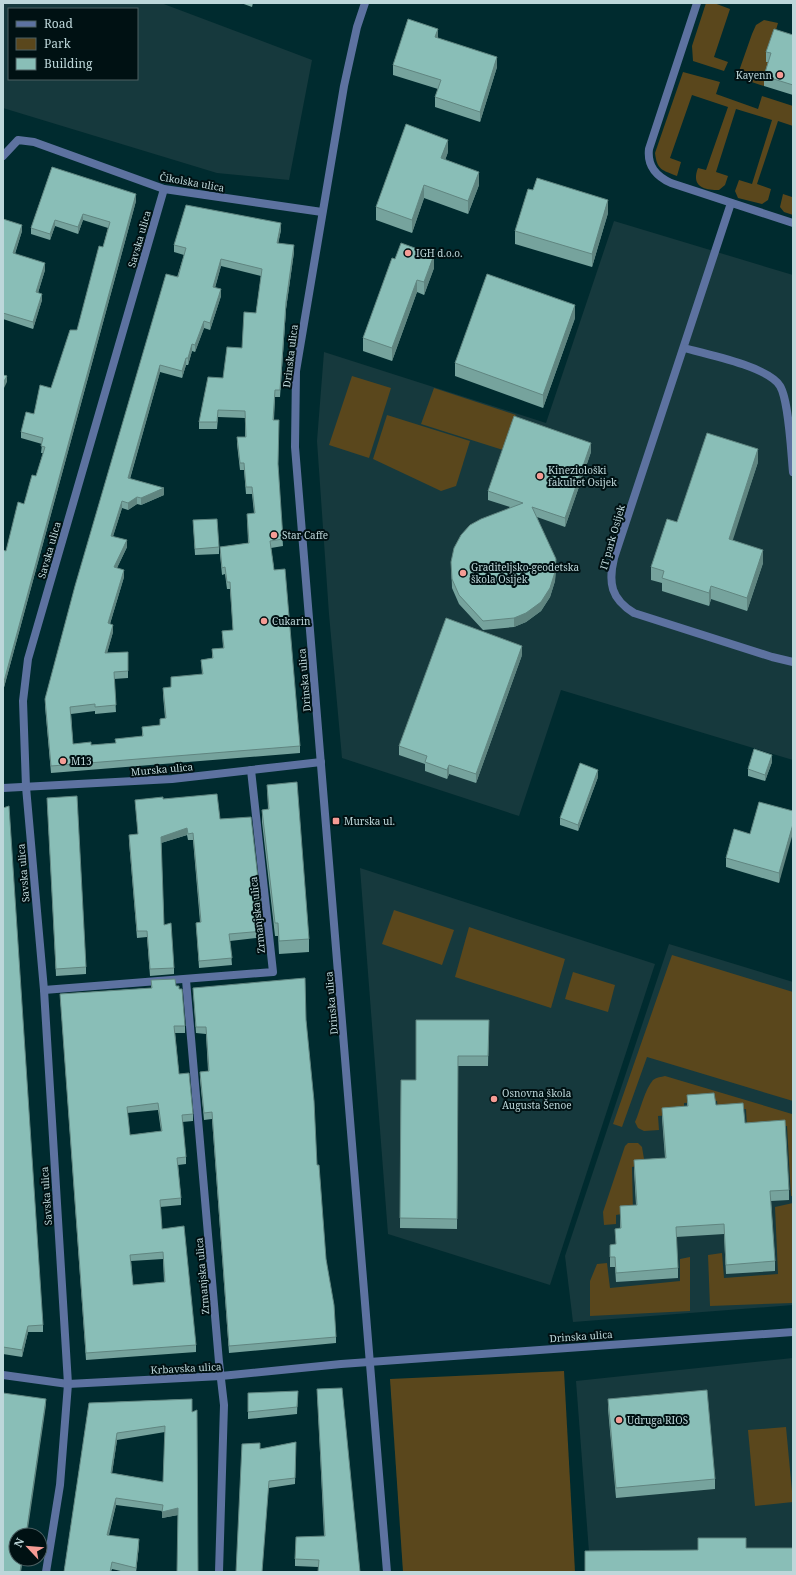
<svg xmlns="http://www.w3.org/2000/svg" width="796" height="1575" viewBox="0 0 796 1575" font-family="'Noto Serif',serif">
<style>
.built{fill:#16393d;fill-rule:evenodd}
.green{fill:#5a471c}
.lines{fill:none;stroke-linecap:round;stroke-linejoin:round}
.street{stroke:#5d72a0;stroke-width:8}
.wall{fill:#76a39d;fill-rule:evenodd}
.shaded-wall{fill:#608580}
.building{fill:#89beb7;stroke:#608580;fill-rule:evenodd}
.poi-dot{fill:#f59c95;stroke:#001113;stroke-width:1.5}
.labels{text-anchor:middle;stroke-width:4;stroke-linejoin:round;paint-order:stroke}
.poi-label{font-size:10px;fill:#bdd7da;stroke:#001113;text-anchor:start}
.street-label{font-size:10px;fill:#bdd7da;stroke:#001113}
</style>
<rect width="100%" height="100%" fill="#002b2f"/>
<g class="built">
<path d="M3 3H161L312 60 289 180 217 173 3 108ZM9 9H137V79H9Z"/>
<polygon points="614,221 793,275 793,760 561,690 519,816 342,758 329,614 317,441 324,352 546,423"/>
<polygon points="360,868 655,964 550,1285 388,1234"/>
<polygon points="669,944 793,982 793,1305 573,1322 565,1256"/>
<polygon points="793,1358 793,1548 589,1552 576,1381"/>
</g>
<g class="green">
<polygon points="706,3 714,3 730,9 714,57 728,62 724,71 693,61 692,46"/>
<path d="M764 20 778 23 767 61 771 63 764 86C755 83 743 81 739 71L752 34 756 25Z"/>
<path d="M683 72 720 82 716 94 758 109 762 96 793 106 792 120H793V126L778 121 757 184 771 189 768 200 762 204 738 198 735 191 739 180 752 184 772 120 736 109 716 172 728 176 725 185 719 190C703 190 691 186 698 168L706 170 728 107 692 95 670 158 681 162 677 176C662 170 657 170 655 153Z"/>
<polygon points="783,194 792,197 793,195 793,215 784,212 780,207"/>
<polygon points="352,376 391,388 369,458 329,445"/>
<polygon points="434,388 516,415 503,450 421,424"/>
<polygon points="387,415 470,441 456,486 441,491 373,459"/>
<polygon points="394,910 454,930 442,965 382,944"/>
<polygon points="469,927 565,959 551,1008 455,977"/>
<polygon points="672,955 793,992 793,1101 647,1057 622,1127 613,1124"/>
<polygon points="573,972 615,985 608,1012 565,999"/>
<path d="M665 1076 792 1114 793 1196H791L787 1126 747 1128 746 1109 718 1111 717 1101 684 1103V1114L658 1116 659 1130 644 1131 638 1128 635 1122C640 1111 645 1089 653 1080 657 1077 661 1077 665 1076Z"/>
<polygon points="628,1143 638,1143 642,1147 645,1165 632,1167 633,1212 616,1215 616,1224 604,1225 603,1212 625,1146"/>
<polygon points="793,1203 793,1303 710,1306 708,1255 722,1253 724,1278 778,1274 775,1207"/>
<polygon points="690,1257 690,1311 590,1316 590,1281 597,1264 607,1263 610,1288 680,1281 680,1259"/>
<polygon points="564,1371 575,1572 403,1572 390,1379"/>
<polygon points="786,1427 793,1502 755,1506 748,1430"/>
</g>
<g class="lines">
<g class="street">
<polyline points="365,3 357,27 344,86 296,371 295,447 387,1572"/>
<path d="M697 3 649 149C647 166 656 176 671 183L793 223"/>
<polyline points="3,156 18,140 34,142 164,189 322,212"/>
<path d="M731 203 614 558C608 583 611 599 634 613L772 657 793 662"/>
<path d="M684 348C707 354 769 367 780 386 789 401 791 452 793 472"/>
<polyline points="3,788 172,779 321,762"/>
<polyline points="186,980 219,1362 224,1405 219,1572"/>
<polyline points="44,990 273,972 251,770"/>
<polyline points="3,1375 68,1384 221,1376 341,1364 793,1332"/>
<polyline points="46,1572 60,1485 68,1384 44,990 26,787 23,701 28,659 164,189"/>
</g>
</g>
<g class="wall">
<polygon points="241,3 253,3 252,7"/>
<polygon points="793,35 793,95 764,86 764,76 768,62 766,62 766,52"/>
<polygon points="438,38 497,67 480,122 435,107 435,97 438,89 393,75 393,65"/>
<polygon points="448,152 445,160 479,185 468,214 424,198 412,233 376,220 376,207"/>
<polygon points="52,167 136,201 3,691 6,551 24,504 36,476 43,453 41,453 42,444 21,438 21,432 51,388 77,330 103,247 108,228 83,220 78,234 55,226 50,240 31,234 31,228"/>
<polygon points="608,213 592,267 515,244 515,231"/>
<polygon points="3,219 22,231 15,254 45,270 38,293 42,300 33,329 3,319"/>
<path d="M281 230 278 243 294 252 286 309 280 397H275L274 420 278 465 283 546 271 548 300 746V753L51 773 45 706V699L184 255 174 252V245ZM221 266 261 276 256 313 242 348 223 378 199 422V429H217L218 417 245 418V437H237V444L240 470H244L246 494H252L254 513 247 514 248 543 220 547V554L222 575 225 574 227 589H230L233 630 222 631 223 648 212 649V658L201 660 202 675 171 687 163 688V695L165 718 160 719V725L142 727V736L115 743 91 745 73 744 71 714 95 711V714L116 712 114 679 128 678V652L107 653 113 632 110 624 124 577 117 568 127 547 113 536 122 508 128 510 137 504 141 505 164 495 130 479 160 372 182 378 186 365H188L192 351 195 352 204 328 210 330 221 296 215 288Z"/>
<polygon points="395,259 434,268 424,295 417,292 392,361 363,351 363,338"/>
<polygon points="575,318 543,408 455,376 455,363"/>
<polygon points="591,452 565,527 537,517 556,569 555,581 550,597 541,611 526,622 514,627 483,630 459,604 452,588 451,562 510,507 488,500 488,491"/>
<polygon points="758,462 732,540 763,563 747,611 711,599 709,606 662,591 662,583 651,580 651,567 677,522"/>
<polygon points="193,520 219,547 219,554 195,555"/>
<polygon points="522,655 476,783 449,774 447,779 425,771 425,764 399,755 399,746"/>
<polygon points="772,762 765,781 748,776 748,769"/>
<polygon points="598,777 578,831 560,825 560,818"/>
<polygon points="267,785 309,939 309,952 279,954 278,936 275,936 262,822 262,810 268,809"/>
<polygon points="47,798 86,967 86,974 56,976"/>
<polygon points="163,799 220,819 264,931 264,937 230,941 232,965 199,968 196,923 200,922 193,840 188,840 187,835 161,843 164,925 174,968 174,974 150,976 147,937 137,938 129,841 129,835 138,834 135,800"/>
<polygon points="3,808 43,1325 43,1332 28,1332 22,1357 3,1354"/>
<polygon points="793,811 779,883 726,867 726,858 750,834"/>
<path d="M151 980 176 986 185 1026V1033H175L179 1074 193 1114V1121L182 1122 186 1157V1164L178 1165 181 1198V1205L160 1207 162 1229 196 1345V1352L86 1360 60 994 151 988ZM158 1110 161 1131 130 1135 127 1113ZM163 1259 164 1282 133 1285 131 1261Z"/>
<polygon points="193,988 306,1020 317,1165 326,1259 336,1337 336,1343 229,1353 212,1119 204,1120 200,1079 200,1072 208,1071 206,1034 196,1033"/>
<polygon points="489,1020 488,1066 458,1066 457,1229 400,1228 401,1080 416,1080"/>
<polygon points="687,1095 716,1105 745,1123 789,1190 789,1200 771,1201 775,1261 775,1271 726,1274 724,1234 676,1237 678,1268 678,1278 616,1282 615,1267 610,1267 610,1245 616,1244 615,1229 620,1228 620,1206 636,1205 634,1170 634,1160 665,1158 662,1118 662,1108 687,1106"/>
<polygon points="317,1389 360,1572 318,1567 295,1566 295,1559 324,1536"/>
<polygon points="298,1391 297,1414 248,1419 248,1412"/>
<path d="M192 1399 178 1515 162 1518V1511L116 1505 109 1535 139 1545 136 1572H125L112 1569 111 1572H64L89 1403ZM165 1432 163 1482 112 1473 117 1440Z"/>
<polygon points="608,1399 715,1479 715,1489 616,1498 608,1409"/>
<polygon points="296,1442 295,1484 269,1488 260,1449"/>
</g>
<g class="shaded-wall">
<polygon points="438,29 438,39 435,37"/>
<polygon points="497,57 497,67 480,122 480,112"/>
<polygon points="448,140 448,152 441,171 441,158"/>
<polygon points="479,172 479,185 468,214 468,201"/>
<polygon points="424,185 424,198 412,233 412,220"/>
<polygon points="136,194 136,201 3,691 3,685"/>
<polygon points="608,200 608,213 592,267 592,254"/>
<polygon points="83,214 83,220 78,234 78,227"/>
<polygon points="55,220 55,226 50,240 50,234"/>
<polygon points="281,223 281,230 277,250 277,243"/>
<polygon points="22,225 22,231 13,259 13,253"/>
<polygon points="294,245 294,252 286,309 280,397 286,302"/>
<polygon points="434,255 434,268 424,295 424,282"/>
<polygon points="221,259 221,266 213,294 213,287"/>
<polygon points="45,263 45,270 36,299 36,292"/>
<polygon points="417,280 417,292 392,361 392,348"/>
<polygon points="221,289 221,296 210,330 210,323"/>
<polygon points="42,294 42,300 33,329 33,322"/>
<polygon points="575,305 575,318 543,408 543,395"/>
<polygon points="204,321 204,328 195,352 195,345"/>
<polygon points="192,344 192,351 188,365 188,358"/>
<polygon points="186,358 186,365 182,378 182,371"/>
<polygon points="160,365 160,372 128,485 128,478"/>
<polygon points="7,376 7,382 3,390 3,383"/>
<polygon points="591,443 591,452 565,527 565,518"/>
<polygon points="758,449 758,462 729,552 729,539"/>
<polygon points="164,488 164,495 141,505 141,498"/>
<polygon points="137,497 137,504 128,510 128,503"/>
<polygon points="122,501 122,508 111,543 111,536"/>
<polygon points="127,540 127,547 114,574 114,567"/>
<polygon points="763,550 763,563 747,611 747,598"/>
<polygon points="556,559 555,581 550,597 541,611 526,622 514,627 514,618"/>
<polygon points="124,570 124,577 108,630 108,623"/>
<polygon points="711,586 711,599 709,606 709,593"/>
<polygon points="113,625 113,632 105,660 105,653"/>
<polygon points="522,646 522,655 476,783 476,774"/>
<polygon points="772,755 772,762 765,781 765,775"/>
<polygon points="449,765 449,774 447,779 447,770"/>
<polygon points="598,770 598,777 578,831 578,825"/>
<polygon points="793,824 793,833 779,883 779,873"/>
<polygon points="187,828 187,835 161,843 161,837"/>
<polygon points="28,1326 28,1332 22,1357 22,1350"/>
<polygon points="46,1399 46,1405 27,1535 26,1535"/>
<polygon points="117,1433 117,1440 111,1480 111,1473"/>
<polygon points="116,1498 116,1505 107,1541 107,1535"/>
<polygon points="178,1508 178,1515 162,1518 162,1512"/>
<polygon points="139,1539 139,1545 136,1572 136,1568"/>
<polygon points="22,1559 23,1559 21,1572 20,1572"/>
</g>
<g class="building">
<polygon points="408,19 438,29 435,37 497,57 480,112 435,97 441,80 393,65"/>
<polygon points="774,29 793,35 793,85 764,76 771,53 766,52"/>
<polygon points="406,124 448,140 441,158 479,172 468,201 424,185 412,220 376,207"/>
<polygon points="52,167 136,194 3,685 3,550 6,551 18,502 24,504 32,475 36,476 45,447 41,446 43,438 21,432 26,412 34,414 40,385 51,388 70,330 77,330 99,246 103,247 110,222 83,214 78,227 55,220 50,234 31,228"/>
<polygon points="537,178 608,200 592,254 515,231 528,189 533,190"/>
<path d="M186 205 281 223 277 243 294 245 286 302 280 390H275L273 420H279L278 464 283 539 270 541 274 570 285 569 300 746 51 766 45 699 75 586 166 274 178 277 186 248 174 245ZM221 259 262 269 256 313 244 312 242 348 227 347 223 378 208 377 199 422H217L218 410 245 411 246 437H237L240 463H244L246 487H252L255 513 247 514 249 543 220 547 222 568 225 567 227 582H230L233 630 222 631 224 648 212 649 213 658 201 660 203 674 171 677V687L163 688 166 718 160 719V725L142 727 143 736 115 739 116 743 91 745V742L73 744 70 707 95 704V707L116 705 114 672 128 671V652L105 653 113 625 108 623 124 570 114 567 127 540 111 536 122 501 128 503 137 497 141 498 164 488 128 478 160 365 182 371 186 358H188L192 344 195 345 204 321 210 323 221 289 213 287Z"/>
<polygon points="3,219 22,225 13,253 45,263 36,292 42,294 33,322 3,313"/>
<polygon points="401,243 434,255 424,282 417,280 392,348 363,338 392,258 395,259"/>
<polygon points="487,274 575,305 543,395 455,363"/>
<polygon points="3,375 7,376 3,383"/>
<polygon points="514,416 591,443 565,518 532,507 556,559 555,572 550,588 541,602 526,613 514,618 483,621 459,595 452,579 451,562 454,548 461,535 470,525 481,519 523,503 488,491"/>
<polygon points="707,433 758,449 729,539 763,550 747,598 711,586 709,593 662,578 664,571 651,567 667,519 677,522"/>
<polygon points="217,519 219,547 195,549 193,520"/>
<polygon points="446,618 522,646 476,774 449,765 447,770 425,762 427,756 399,746"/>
<polygon points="754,749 772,755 765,775 748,769"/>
<polygon points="580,763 598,770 578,825 560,818"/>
<polygon points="297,782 309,939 279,941 278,923 275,923 262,810 269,809 267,785"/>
<polygon points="217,794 220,819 251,817 264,931 229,934 232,958 199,961 196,923 201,922 193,833 188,834 187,828 161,837 164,925 171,923 174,968 150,969 147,931 137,931 129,835 138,834 135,800 163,797 163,799"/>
<polygon points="77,796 86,967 56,969 47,798"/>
<polygon points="759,802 793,811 793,824 779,873 726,858 734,829 750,834"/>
<polygon points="9,806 43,1325 28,1326 22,1350 3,1347 3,808"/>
<polygon points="305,978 306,1020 314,1101 317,1165 319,1165 326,1259 334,1305 336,1337 229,1346 212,1112 204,1113 200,1072 209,1071 206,1027 196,1027 193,988"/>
<path d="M175 979 176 986H179V989H182L185 1026H174L179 1074 189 1073 193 1114 182 1115 186 1157 177 1158 181 1198 160 1200 162 1229 184 1226 196 1345 86 1353 60 994 152 988 151 980ZM158 1103 162 1131 130 1135 127 1107ZM163 1252 165 1282 133 1285 130 1255Z"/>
<polygon points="416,1020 489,1020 488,1056 458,1056 457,1219 400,1218 401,1080 416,1080"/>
<polygon points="714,1093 716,1105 743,1103 745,1123 785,1120 789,1190 770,1191 775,1261 726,1265 724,1224 676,1227 678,1268 616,1273 615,1257 610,1257 610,1245 616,1244 615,1229 621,1228 620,1206 637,1205 634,1160 666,1158 662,1108 688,1106 687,1095"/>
<polygon points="342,1388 360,1572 318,1572 319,1560 295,1559 296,1537 325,1536 317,1389"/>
<polygon points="707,1390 715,1479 616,1488 608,1399"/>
<polygon points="298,1391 297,1407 248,1412 248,1393"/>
<polygon points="3,1393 46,1399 26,1535 16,1535 16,1559 22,1559 20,1572 3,1572"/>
<path d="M192 1399V1412L197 1410 198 1572H177L178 1508 162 1512 163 1505 116 1498 107 1535 139 1539 136 1568 112 1562 110 1572H64L89 1403ZM165 1426 163 1482 111 1473 117 1433Z"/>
<polygon points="296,1442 295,1478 269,1481 262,1572 236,1572 242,1444 260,1443 260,1449"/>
<polygon points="698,1538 746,1538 746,1548 793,1548 793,1572 585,1572 585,1551 698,1550"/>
</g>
<g class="poi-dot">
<circle cx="780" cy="75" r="4"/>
<circle cx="408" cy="253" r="4"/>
<circle cx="540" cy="476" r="4"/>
<circle cx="274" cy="535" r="4"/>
<circle cx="463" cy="573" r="4"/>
<circle cx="264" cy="621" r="4"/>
<circle cx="63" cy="761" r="4"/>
<rect x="332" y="817" width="8" height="8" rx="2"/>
<circle cx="494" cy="1099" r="4"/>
<circle cx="619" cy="1420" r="4"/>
</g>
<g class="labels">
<g class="poi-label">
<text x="772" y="79" text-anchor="end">Kayenn</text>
<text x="416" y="257">IGH d.o.o.</text>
<text x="548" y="474">Kineziološki<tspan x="548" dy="12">fakultet Osijek</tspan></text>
<text x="282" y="539">Star Caffe</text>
<text x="471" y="571">Graditeljsko-geodetska<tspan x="471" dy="12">škola Osijek</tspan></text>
<text x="272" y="625">Cukarin</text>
<text x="71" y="765">M13</text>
<text x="344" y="825">Murska ul.</text>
<text x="502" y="1097">Osnovna škola<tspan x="502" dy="12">Augusta Šenoe</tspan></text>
<text x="627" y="1424">Udruga RIOS</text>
</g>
<g class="street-label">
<text transform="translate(192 182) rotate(10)" y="4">Čikolska ulica</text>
<text transform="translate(139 239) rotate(-74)" y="4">Savska ulica</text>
<text transform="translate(290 356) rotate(-83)" y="4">Drinska ulica</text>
<text transform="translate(612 537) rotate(-74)" y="4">IT park Osijek</text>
<text transform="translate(49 550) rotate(-74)" y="4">Savska ulica</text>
<text transform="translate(304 680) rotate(-95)" y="4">Drinska ulica</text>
<text transform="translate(162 769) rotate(-5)" y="4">Murska ulica</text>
<text transform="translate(23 873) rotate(-95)" y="4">Savska ulica</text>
<text transform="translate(257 915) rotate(-96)" y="4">Zrmanjska ulica</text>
<text transform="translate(331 1003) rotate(-95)" y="4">Drinska ulica</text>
<text transform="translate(46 1196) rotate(-94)" y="4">Savska ulica</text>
<text transform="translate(202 1276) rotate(-95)" y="4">Zrmanjska ulica</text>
<text transform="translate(581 1336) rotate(-4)" y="4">Drinska ulica</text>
<text transform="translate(186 1368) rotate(-3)" y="4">Krbavska ulica</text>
</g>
</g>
<rect width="796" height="1575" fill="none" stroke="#bdd7da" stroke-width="8"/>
<rect x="8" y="8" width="130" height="72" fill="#001113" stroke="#4c6063"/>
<rect x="16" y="21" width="20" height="6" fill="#5d72a0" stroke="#4c6063"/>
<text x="44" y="28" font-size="12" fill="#bdd7da">Road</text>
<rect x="16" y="38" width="20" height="12" fill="#5a471c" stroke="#4c6063"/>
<text x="44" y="48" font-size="12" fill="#bdd7da">Park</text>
<rect x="16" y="58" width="20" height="12" fill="#89beb7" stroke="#4c6063"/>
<text x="44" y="68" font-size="12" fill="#bdd7da">Building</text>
<g transform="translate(28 1547) rotate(296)"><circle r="19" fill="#001113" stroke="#4c6063"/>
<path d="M0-3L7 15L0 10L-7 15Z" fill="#f59c95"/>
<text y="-6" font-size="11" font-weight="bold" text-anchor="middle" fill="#bdd7da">N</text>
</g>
</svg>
